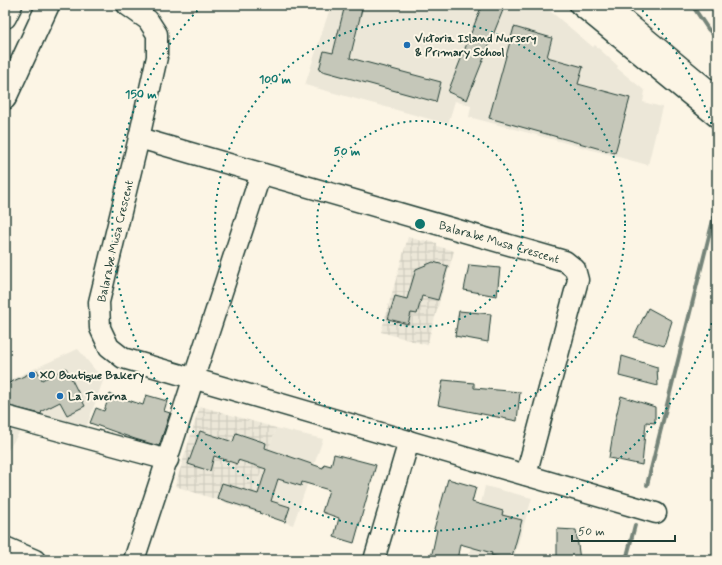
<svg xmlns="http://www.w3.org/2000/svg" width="722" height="565" viewBox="0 0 722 565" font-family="Mynerve,sans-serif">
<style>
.built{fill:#ece7d8}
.industrial{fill:url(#industrial-grid)}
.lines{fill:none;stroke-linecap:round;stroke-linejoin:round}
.stream{stroke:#758479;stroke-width:4}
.building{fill:#c5c7b9;stroke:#1f3d34}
.minor-casing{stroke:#1f3d34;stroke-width:23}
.highway-casing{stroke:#1f3d34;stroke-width:25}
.minor{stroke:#fcf5e5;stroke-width:20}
.highway{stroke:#fcf5e5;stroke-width:22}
.ring{fill:none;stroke:#0f766e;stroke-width:2;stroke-dasharray:2 4}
.poi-dot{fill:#1f6fb2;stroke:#fcf5e5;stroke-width:1.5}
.labels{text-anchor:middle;stroke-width:4;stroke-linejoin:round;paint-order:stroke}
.poi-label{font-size:12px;font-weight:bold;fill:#1f3d34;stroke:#fcf5e5;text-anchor:start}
.street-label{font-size:12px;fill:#1f3d34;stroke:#fcf5e5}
.centre{fill:#0f766e;stroke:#fcf5e5;stroke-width:2}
.ring-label{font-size:12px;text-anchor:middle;font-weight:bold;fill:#0f766e;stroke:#fcf5e5;stroke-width:4;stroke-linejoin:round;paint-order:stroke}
</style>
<defs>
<pattern id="industrial-grid" width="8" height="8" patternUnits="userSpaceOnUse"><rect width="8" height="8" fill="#ece7d8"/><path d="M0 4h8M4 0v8" fill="none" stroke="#cac7ba"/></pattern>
</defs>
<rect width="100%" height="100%" fill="#fcf5e5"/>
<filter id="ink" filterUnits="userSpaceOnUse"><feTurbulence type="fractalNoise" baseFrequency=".025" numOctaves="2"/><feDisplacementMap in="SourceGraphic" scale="8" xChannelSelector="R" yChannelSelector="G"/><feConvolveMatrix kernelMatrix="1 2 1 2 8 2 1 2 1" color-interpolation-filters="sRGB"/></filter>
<g filter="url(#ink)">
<g class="built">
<polygon points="331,5 543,5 593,47 595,45 618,66 617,68 645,91 643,102 662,107 648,165 469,117 471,106 455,101 448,124 305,85"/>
<polygon points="78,349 95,370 104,378 85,431 5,411 5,382"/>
<polygon points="5,424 22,428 5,455"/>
<polygon points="276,428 323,439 293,525 248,510"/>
<polygon points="485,486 532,498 513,560 468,560"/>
</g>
<g class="industrial">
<polygon points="408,237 422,241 423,240 437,243 437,246 454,251 427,345 381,332"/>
<polygon points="200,406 276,428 248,510 175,486"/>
</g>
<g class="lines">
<g class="stream">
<polyline points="692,5 708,29 717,38"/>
<polyline points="647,485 717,204"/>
<polyline points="626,560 635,525"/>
</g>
</g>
<g class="building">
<polygon points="345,5 363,5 350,58 441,82 436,102 319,70 324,51 333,53"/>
<polygon points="482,5 505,5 467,100 448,92"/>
<polygon points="514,27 552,38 547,57 583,67 578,84 630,98 615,153 489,118"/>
<polygon points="433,262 448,266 438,300 422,296 417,314 411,313 408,324 388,319 395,296 407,299 416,269"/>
<polygon points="469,265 500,268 497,296 464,290"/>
<polygon points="648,308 672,321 664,346 634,337"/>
<polygon points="459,311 491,314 488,342 455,336"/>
<polygon points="622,356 657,367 658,386 619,376"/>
<polygon points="66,368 85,406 67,415 60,402 42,411 41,414 5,405 5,389 7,384 37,370 42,380"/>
<polygon points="443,380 474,383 474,388 520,392 517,421 438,405"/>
<polygon points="110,394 143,405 146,395 167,401 164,411 170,413 159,446 135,439 90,423 96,408 104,411"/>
<polygon points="621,396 655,407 655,423 646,422 642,465 609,458 615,421"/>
<polygon points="200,431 233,442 236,433 266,443 265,448 323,468 324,464 331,466 334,454 376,465 354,543 334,537 339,518 322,512 329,490 302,482 301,486 278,479 271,501 290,507 285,522 259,513 260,512 217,498 222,483 258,494 266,469 238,460 237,464 214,456 210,471 188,464"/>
<polygon points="448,479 476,487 472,502 503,511 502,515 522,520 511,560 508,560 491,555 492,553 460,544 457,560 439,560 431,558 437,530 434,529"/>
<polygon points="557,529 576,530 580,560 557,560"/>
</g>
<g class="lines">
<defs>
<g id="minor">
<polyline points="127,5 148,20 157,34 157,57 139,138 99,302 100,328 109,347 123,358 656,513"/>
<polyline points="580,5 717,117"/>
<polyline points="606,5 717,97"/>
<path id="s1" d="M139 138 565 261 575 269 578 280 526 475"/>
<polyline points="5,416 168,460"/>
<polyline points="5,547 35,560"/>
<polyline points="134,560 261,173"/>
<polyline points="374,560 409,441"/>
</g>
<g id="highway">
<polyline points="5,17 11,5"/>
<polyline points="5,98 48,5"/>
</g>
</defs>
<use href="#minor" class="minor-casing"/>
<use href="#highway" class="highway-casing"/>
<use href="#minor" class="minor"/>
<use href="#highway" class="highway"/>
</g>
</g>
<g class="ring">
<circle cx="420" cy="224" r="103"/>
<circle cx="420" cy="224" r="205"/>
<path d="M717 306A308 308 0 1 1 202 6M638 6A308 308 0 0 1 717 142"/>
</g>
<g class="poi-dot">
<circle cx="407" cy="45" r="4"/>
<circle cx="32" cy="375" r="4"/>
<circle cx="60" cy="396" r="4"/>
</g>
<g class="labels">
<g class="poi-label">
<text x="415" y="42">Victoria Island Nursery<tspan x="415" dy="14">&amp; Primary School</tspan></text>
<text x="40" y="379">XO Boutique Bakery</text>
<text x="68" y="400">La Taverna</text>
</g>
<g class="street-label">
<text transform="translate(115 241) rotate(-77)" y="4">Balarabe Musa Crescent</text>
<text dy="4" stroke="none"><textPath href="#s1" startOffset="375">Balarabe Musa Crescent</textPath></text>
</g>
</g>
<circle cx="420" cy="224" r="6" class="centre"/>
<g class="ring-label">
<text x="275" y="83">100 m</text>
<text x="141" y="98">150 m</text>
<text x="347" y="155">50 m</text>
</g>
<rect width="722" height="565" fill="none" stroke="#fcf5e5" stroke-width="20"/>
<rect x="10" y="10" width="702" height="545" fill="none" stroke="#1f3d34" stroke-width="1.5" filter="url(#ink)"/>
<path d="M572 535v6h103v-6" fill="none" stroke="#1f3d34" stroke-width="2"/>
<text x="578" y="535" font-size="12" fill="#1f3d34" stroke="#fcf5e5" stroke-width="3" paint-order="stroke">50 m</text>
</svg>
